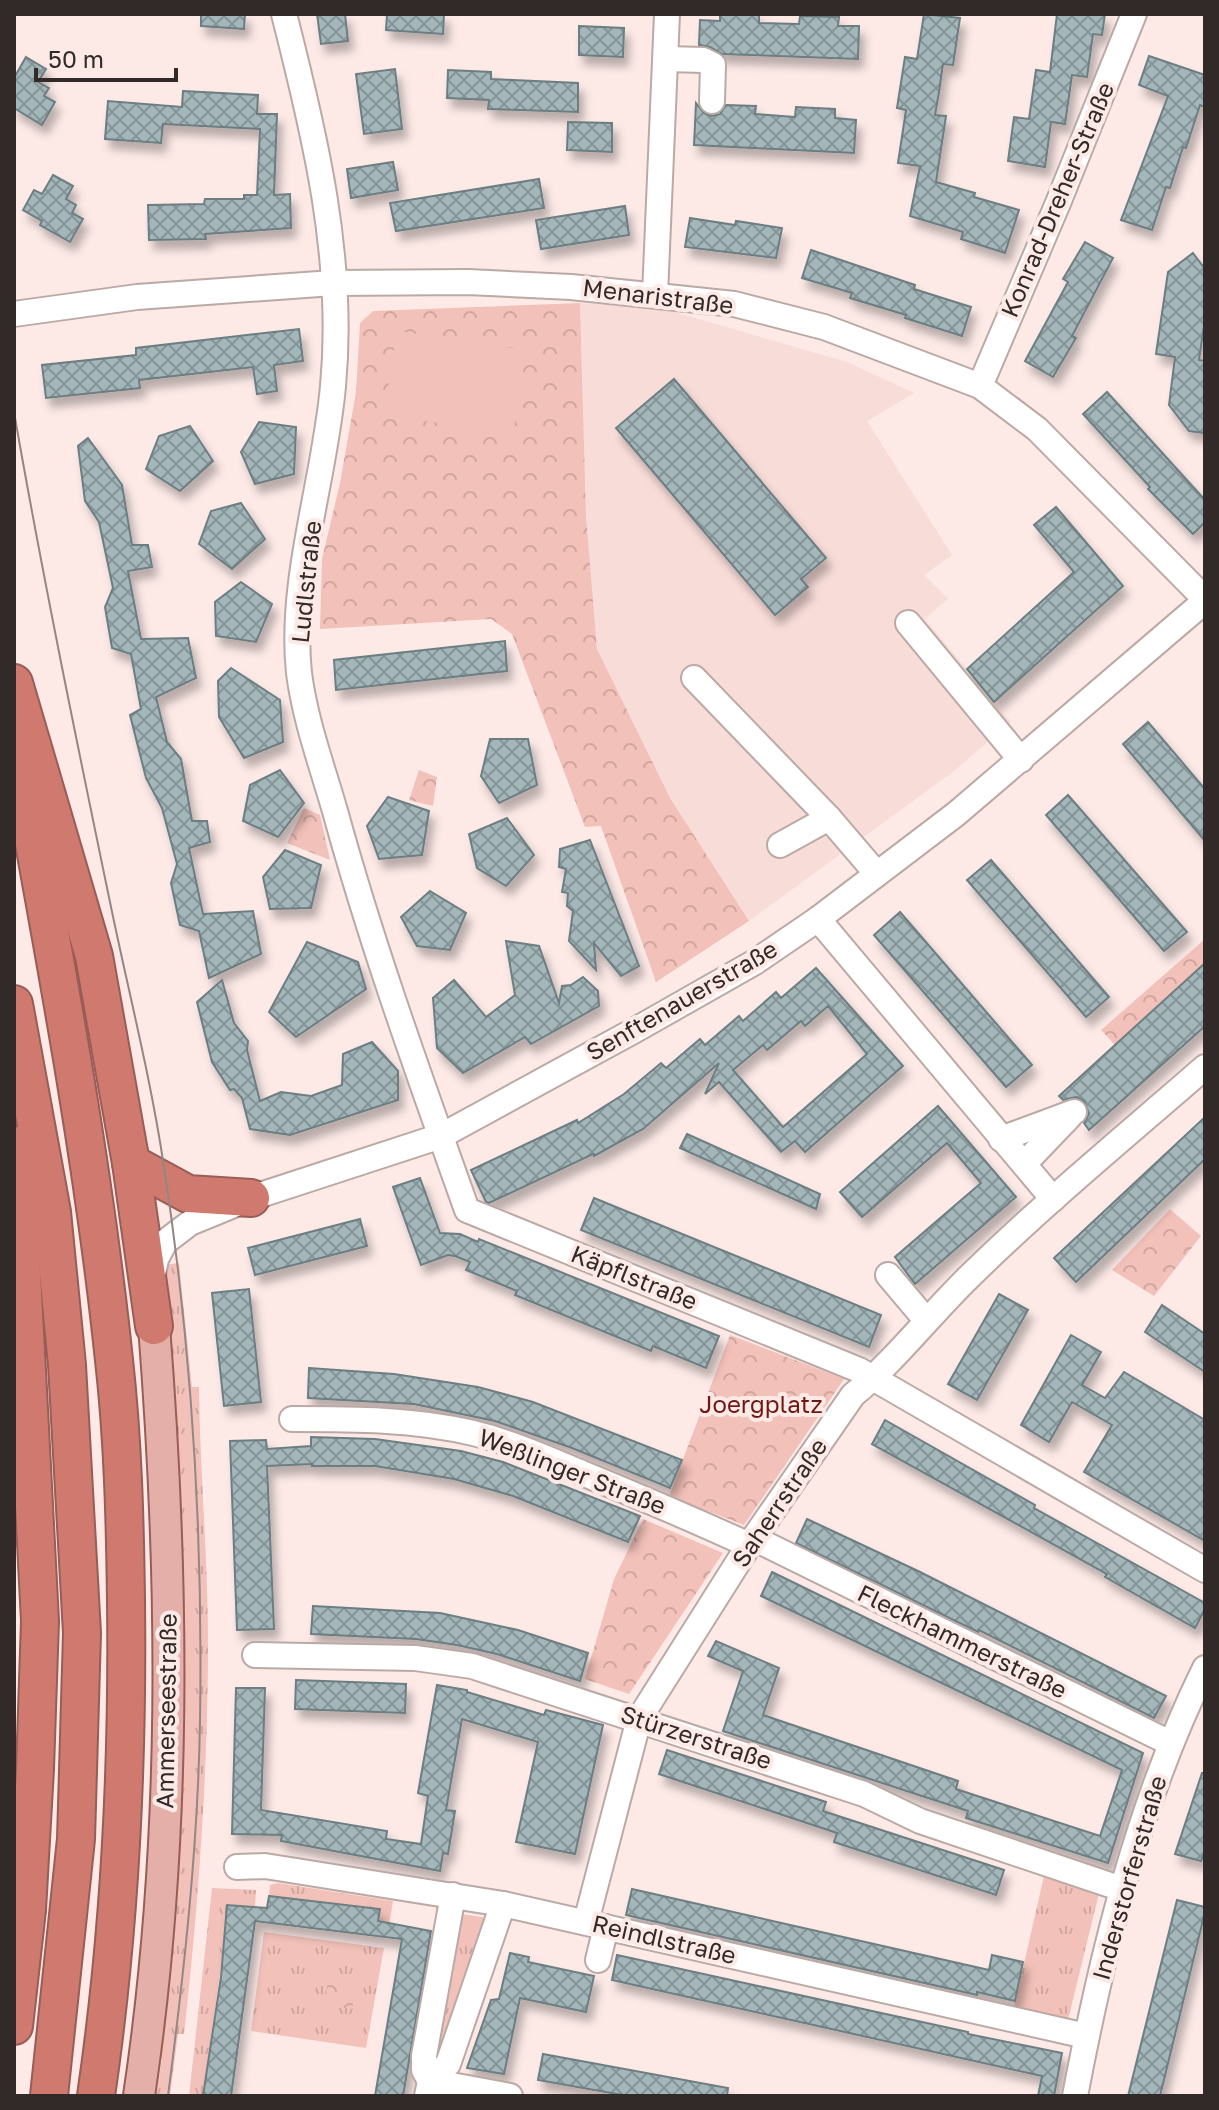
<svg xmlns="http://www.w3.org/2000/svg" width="1219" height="2110" viewBox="0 0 1219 2110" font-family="'Golos Text',sans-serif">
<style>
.built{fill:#f8dcd8}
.grass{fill:url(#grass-tufts)}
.park{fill:url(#park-crowns)}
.pitch{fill:#f2c1b9}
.building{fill:url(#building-cross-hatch);stroke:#6c7e81;stroke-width:2;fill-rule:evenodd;filter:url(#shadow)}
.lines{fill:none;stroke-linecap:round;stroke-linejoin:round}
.minor-casing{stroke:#bba9a6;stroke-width:28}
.major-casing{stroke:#985d56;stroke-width:34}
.highway-casing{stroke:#985d56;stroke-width:40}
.minor{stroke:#fff;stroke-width:24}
.major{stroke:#e3afa8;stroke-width:30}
.highway{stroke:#d0796e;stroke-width:36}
.tram{stroke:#938684;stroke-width:2}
.labels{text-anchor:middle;stroke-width:8;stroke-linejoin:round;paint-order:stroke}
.street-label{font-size:24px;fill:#312a29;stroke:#fdeae7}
.park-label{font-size:24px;fill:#6f1813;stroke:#fdeae7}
</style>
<defs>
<pattern id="grass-tufts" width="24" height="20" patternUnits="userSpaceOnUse" patternTransform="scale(2)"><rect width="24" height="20" fill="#f2c1b9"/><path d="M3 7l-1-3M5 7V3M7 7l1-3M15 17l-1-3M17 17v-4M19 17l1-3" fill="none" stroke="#d0a69f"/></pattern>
<pattern id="park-crowns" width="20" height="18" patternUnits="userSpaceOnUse" patternTransform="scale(2)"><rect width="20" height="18" fill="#f2c1b9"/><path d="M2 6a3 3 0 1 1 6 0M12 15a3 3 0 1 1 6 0" fill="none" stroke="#d0a69f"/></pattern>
<pattern id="building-cross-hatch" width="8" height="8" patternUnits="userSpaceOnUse" patternTransform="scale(2)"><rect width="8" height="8" fill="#a3b6b9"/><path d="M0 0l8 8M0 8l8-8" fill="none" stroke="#859496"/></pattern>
<filter id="shadow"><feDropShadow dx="5" dy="9" stdDeviation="4" flood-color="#0004"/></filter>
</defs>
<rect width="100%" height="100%" fill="#fdeae7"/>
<polygon class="built" points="580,303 664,309 847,362 914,393 867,421 952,555 924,575 948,599 925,619 1011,722 954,771 749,921 670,798 597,649 586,515"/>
<g class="grass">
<path d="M179 1263 192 1387H199C200 1478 209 1569 208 1659 207 1785 198 1910 184 2034H178L170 2096H156L162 2059 157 2058 162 1265Z"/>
<polygon points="1044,1876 1099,1893 1068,2020 1014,2007"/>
<polygon points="278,1883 393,1901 387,1938 377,1936 379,1909 269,1896 270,1885"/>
<polygon points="212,1888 256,1890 255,1907 224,1945 203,2096 189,2096"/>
<polygon points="461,1914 488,1918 441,2062 434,2061"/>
<polygon points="264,1932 384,1948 366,2048 251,2031"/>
</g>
<g class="park">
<polygon points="580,303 586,515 597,649 670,798 749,921 656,982 601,826 585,827 512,634 491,619 320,629 322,559 340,483 356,392 360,323 373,311"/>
<polygon points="419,770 437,777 433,806 409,800"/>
<polygon points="304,808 320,815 330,860 287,843"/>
<polygon points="1205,939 1205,963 1115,1045 1101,1030"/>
<polygon points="1170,1209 1201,1236 1154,1296 1112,1270"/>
<polygon points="730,1335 844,1379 744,1525 669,1496"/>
<polygon points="643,1519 723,1553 629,1694 585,1679 614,1579"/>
<polygon points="332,1974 355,1977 358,1982 352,2009 325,2005 328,1978"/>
</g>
<polygon class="pitch" points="397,331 526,350 513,434 384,415"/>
<g class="building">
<polygon points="201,14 245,14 244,29 201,26"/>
<polygon points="317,14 345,14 348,41 321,44"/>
<polygon points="387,14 444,14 443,34 386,30"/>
<polygon points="720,14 759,14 759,23 799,24 800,16 839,17 838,26 859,26 858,59 722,54 710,47 699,45 700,20 720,21"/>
<polygon points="924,14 960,18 953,65 943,64 939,92 935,115 946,116 936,182 975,193 974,197 1019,210 1005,253 961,239 963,232 910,216 920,166 898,163 906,110 897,108 905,57 917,59"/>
<polygon points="1057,14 1105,14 1102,35 1093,34 1087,77 1072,75 1065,124 1051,122 1045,167 1008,161 1014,117 1029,119 1036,70 1050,72"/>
<polygon points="579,26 624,28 623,57 579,55"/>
<polygon points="1149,56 1205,75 1205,107 1200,105 1186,148 1183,147 1170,188 1166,187 1152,230 1121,220 1168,96 1139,85"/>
<polygon points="26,57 46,69 38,82 49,88 44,96 55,102 42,125 14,108 14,78"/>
<polygon points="395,69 402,129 364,134 356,74"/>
<polygon points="448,70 491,72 491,79 578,83 578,112 488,109 489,100 447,98"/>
<polygon points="183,91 258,95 257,114 277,114 274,195 290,194 291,228 205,234 206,239 149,240 148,205 204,204 205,199 244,199 244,195 257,195 260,129 163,124 161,143 105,139 108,101 182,107"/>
<polygon points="696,103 704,113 711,116 720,114 726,105 756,106 755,114 795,117 796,107 835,109 835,118 856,120 854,153 694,145"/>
<polygon points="568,122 612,123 612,152 567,150"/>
<polygon points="393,162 398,190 351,198 347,169"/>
<polygon points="53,175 73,186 66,199 76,205 72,213 83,219 70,242 40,225 42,221 23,210 34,190 42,194"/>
<polygon points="539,179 544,208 396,231 390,203"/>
<polygon points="625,206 629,235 541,249 536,220"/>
<polygon points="690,218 735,225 736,221 782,228 776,258 685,247"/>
<polygon points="1085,242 1113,258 1072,336 1076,338 1053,377 1025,361 1068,282 1063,279"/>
<polygon points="811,250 915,285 914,289 971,307 962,336 905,318 906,315 850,298 852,293 802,278"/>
<polygon points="1193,253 1205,269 1205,319 1199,360 1205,361 1205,433 1189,431 1169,405 1175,357 1156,354 1168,272"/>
<polygon points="299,329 303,361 274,365 277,391 257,394 253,367 139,380 140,388 46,398 42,365 136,355 136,348"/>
<polygon points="674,379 826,558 801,579 808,587 775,615 616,428"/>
<polygon points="1107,392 1205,500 1205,522 1193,534 1148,489 1150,487 1083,414"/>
<polygon points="259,422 296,427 294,474 255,484 241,452"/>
<polygon points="190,426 213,461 180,491 146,469 159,436"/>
<polygon points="88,438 122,485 132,545 148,545 152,567 128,571 141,639 188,638 196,678 156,697 167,742 181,759 192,821 207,821 210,842 189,848 203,914 253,911 261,954 209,978 199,931 180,925 171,883 177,864 162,808 146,778 130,715 141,709 131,654 112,648 105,607 113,588 99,522 85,501 78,446"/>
<polygon points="241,503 265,539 232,569 199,544 211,511"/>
<polygon points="1056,507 1123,586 994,702 967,669 1074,572 1034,525"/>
<polygon points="241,582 272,604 256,642 216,636 215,602"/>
<polygon points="505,641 507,671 336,690 334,660"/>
<polygon points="231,668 280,700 283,742 244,758 219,717 218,681"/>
<polygon points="1148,722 1205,789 1205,841 1123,744"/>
<polygon points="490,739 528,739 537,785 499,803 481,776"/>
<polygon points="280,770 304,803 278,837 243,821 250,785"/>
<polygon points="1068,795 1187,932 1164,951 1046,815"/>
<polygon points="388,797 429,811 422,855 379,859 367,826"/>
<polygon points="507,818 534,855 506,886 477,868 469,834"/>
<polygon points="590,840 639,966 621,976 594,943 596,970 569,941 573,911 567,906 568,893 562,892 566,869 559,867 560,849"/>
<polygon points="285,850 321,865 311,908 270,909 263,877"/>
<polygon points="991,860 1109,997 1086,1017 967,880"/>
<polygon points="430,891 466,913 450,950 417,946 401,917"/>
<polygon points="900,912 1032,1065 1006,1087 874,935"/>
<polygon points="506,941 539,946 559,1003 562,986 571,985 583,977 598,991 599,1006 531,1044 525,1037 463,1073 437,1048 433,998 454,980 486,1017 515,995"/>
<polygon points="307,942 358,962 366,989 296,1037 269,1012"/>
<polygon points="1205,963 1205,1026 1089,1130 1084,1123 1089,1114 1084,1101 1076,1097 1063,1100 1059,1096"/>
<path d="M816 968 903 1066 805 1152 795 1141 781 1152 719 1082 705 1094 719 1063 643 1129 594 1156 593 1154 489 1203 486 1202 471 1170 577 1120 578 1123 624 1094 661 1063 666 1068 700 1039 705 1045 739 1016 743 1021 776 992 781 998ZM828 1006 867 1054 783 1127 733 1070 763 1045 767 1050 801 1021 805 1026Z"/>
<polygon points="222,980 234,1023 248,1041 247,1050 260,1101 281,1092 311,1096 342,1085 343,1054 372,1042 398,1071 398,1100 290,1135 250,1129 242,1098 234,1089 230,1090 212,1062 197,1002"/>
<polygon points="938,1106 1016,1197 915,1284 895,1257 981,1183 947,1143 862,1217 840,1192"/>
<polygon points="1205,1117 1205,1159 1076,1282 1054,1258"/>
<polygon points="687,1134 820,1194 816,1209 680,1148"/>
<polygon points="420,1178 440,1233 460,1234 478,1242 479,1239 719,1336 706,1368 653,1346 651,1351 515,1295 517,1291 466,1270 470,1262 455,1256 448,1255 421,1265 393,1187"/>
<polygon points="594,1198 881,1315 869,1347 581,1230"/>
<polygon points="360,1219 367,1246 255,1275 248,1248"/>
<polygon points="249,1289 261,1402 224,1406 212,1293"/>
<polygon points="999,1294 1028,1310 977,1400 948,1384"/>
<polygon points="1162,1305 1205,1334 1205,1372 1145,1332"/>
<polygon points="1071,1335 1101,1352 1082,1385 1105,1398 1124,1372 1205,1420 1205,1541 1084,1472 1112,1425 1072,1402 1049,1442 1021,1425"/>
<polygon points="309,1368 394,1374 478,1387 533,1402 682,1460 670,1488 572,1448 495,1421 414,1404 308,1398"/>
<polygon points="885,1420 1035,1505 1034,1508 1205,1603 1205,1609 1195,1628 1105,1577 1107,1574 872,1444"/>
<polygon points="311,1437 375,1439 461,1451 503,1462 640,1516 628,1542 513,1496 454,1479 375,1466 312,1466 312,1464 267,1466 274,1629 237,1630 230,1441 266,1440 267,1449 311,1446"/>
<polygon points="807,1519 918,1571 1166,1696 1154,1718 979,1630 978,1632 796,1543"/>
<polygon points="772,1572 1143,1753 1108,1863 966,1818 968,1811 723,1731 743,1671 708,1656 716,1641 779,1668 763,1715 958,1781 956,1789 1100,1836 1122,1770 761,1596"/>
<polygon points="313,1606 440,1613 518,1630 588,1653 580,1681 497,1654 457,1645 416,1639 311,1634"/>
<polygon points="296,1680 406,1684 405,1713 295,1709"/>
<polygon points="437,1685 467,1690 467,1692 544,1715 546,1710 603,1725 575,1854 516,1842 538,1742 462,1719 446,1810 455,1811 448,1854 443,1853 440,1871 281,1841 282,1835 232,1834 236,1688 265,1688 261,1810 387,1831 386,1839 421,1844 428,1796 418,1793"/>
<polygon points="667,1750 826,1802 823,1811 1004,1870 996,1895 834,1842 837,1833 659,1774"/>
<polygon points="1202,1773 1205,1773 1205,1851 1201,1861 1175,1854"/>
<polygon points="632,1889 989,1970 992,1955 1023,1962 1015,2001 977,1992 977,1995 626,1915"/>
<polygon points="269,1896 380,1909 378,1921 431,1931 403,2096 375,2096 402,1939 255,1921 231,2096 203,2096 221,1977 227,1905 267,1908"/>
<polygon points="1177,1900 1205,1907 1205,1912 1160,2096 1128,2096"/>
<polygon points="510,1953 529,1957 528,1962 594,1976 586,2012 520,1998 504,2074 467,2068 491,2000 499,1999"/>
<polygon points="617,1955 968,2032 968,2034 1062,2053 1054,2096 1038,2096 1042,2076 612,1980"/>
<polygon points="543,2054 728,2088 727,2096 628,2096 538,2080"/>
</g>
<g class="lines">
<defs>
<g id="minor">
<path d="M284 14C315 135 345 260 333 386 325 479 289 580 299 673 305 720 322 766 335 811 372 946 420 1078 467 1210L859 1370 1205 1570"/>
<polyline points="666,59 703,60 713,65 712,101"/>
<polyline points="655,295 667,14"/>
<polyline points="14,314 137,297 333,283 468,282 571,287 734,304 824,327 980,386 1037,429 1205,599"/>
<polyline points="980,386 1058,203 1134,14"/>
<polyline points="908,623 1021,760"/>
<polyline points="694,678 829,818 877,874"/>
<polyline points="780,845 829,818"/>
<polyline points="818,919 1053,1199"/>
<polyline points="1001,1139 1074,1112"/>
<polyline points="1024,1164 1069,1117"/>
<polyline points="888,1275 926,1320"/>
<polyline points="152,1279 156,1259 165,1242 190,1223 251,1198 441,1136 637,1029 755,962 818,919 956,814 1205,601"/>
<path d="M292 1419C353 1419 414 1419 473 1433 510 1442 546 1458 582 1473 638 1496 694 1520 749 1545"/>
<polyline points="755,1539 1170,1743"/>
<polyline points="255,1655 415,1658 472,1666 864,1794 920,1821 1122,1889"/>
<polyline points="237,1867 265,1866 503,1904 1086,2036"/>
<path d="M586 1922 639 1719 749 1545 853 1395C896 1360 932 1312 973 1273 1047 1201 1127 1135 1205 1067"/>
<polyline points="598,1960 606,1927"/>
<polyline points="430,2081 424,2070 424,2056 453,1895"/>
<polyline points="430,2081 510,2096"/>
<polyline points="427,2096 430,2081 448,2064 503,1904"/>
<path d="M1075 2096C1103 1949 1139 1802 1205 1668"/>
</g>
<path id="major" d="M139 2096C177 1841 174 1583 154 1326"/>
<g id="highway">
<polyline points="14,683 94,956 131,1163 154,1326"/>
<path d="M14 734C52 943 92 1150 114 1360 123 1440 125 1521 126 1601 128 1767 120 1932 96 2096"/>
<polyline points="14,1004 52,1212 67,1365 82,1633 76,1839 49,2096"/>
<polyline points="131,1163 188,1194 251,1198"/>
<polyline points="14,2026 27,1910 35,1769 40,1621 20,1235 27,1142"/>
</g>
</defs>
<use href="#minor" class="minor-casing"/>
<use href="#major" class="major-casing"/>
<use href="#highway" class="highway-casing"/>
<use href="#minor" class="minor"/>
<use href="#major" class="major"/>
<use href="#highway" class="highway"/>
<path class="tram" d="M14 412C43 578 77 743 111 907 129 994 151 1079 164 1167 192 1349 203 1537 200 1721 198 1847 184 1972 168 2096"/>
</g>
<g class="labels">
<g class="street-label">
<text transform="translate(1058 200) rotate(-67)" y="8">Konrad-Dreher-Straße</text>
<text transform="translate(658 297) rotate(7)" y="8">Menaristraße</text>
<text transform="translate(307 582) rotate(-84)" y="8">Ludlstraße</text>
<text transform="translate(682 1001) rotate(-30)" y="8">Senftenauerstraße</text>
<text transform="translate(634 1278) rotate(22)" y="8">Käpflstraße</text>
<text transform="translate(572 1472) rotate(21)" y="8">Weßlinger Straße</text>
<text transform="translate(780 1503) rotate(-56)" y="8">Saherrstraße</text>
<text transform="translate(962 1642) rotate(26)" y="8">Fleckhammerstraße</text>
<text transform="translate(167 1711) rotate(-89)" y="8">Ammerseestraße</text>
<text transform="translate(696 1738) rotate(18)" y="8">Stürzerstraße</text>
<text transform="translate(1130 1878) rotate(-74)" y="8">Inderstorferstraße</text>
<text transform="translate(664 1940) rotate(13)" y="8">Reindlstraße</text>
</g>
<g class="park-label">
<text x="761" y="1413">Joergplatz</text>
</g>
</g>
<rect width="1219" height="2110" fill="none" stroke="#312a29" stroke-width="32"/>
<path d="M36 68v12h140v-12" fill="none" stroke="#312a29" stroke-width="4"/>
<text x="48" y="68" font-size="24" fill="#312a29" stroke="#fdeae7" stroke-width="6" paint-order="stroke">50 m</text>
</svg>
